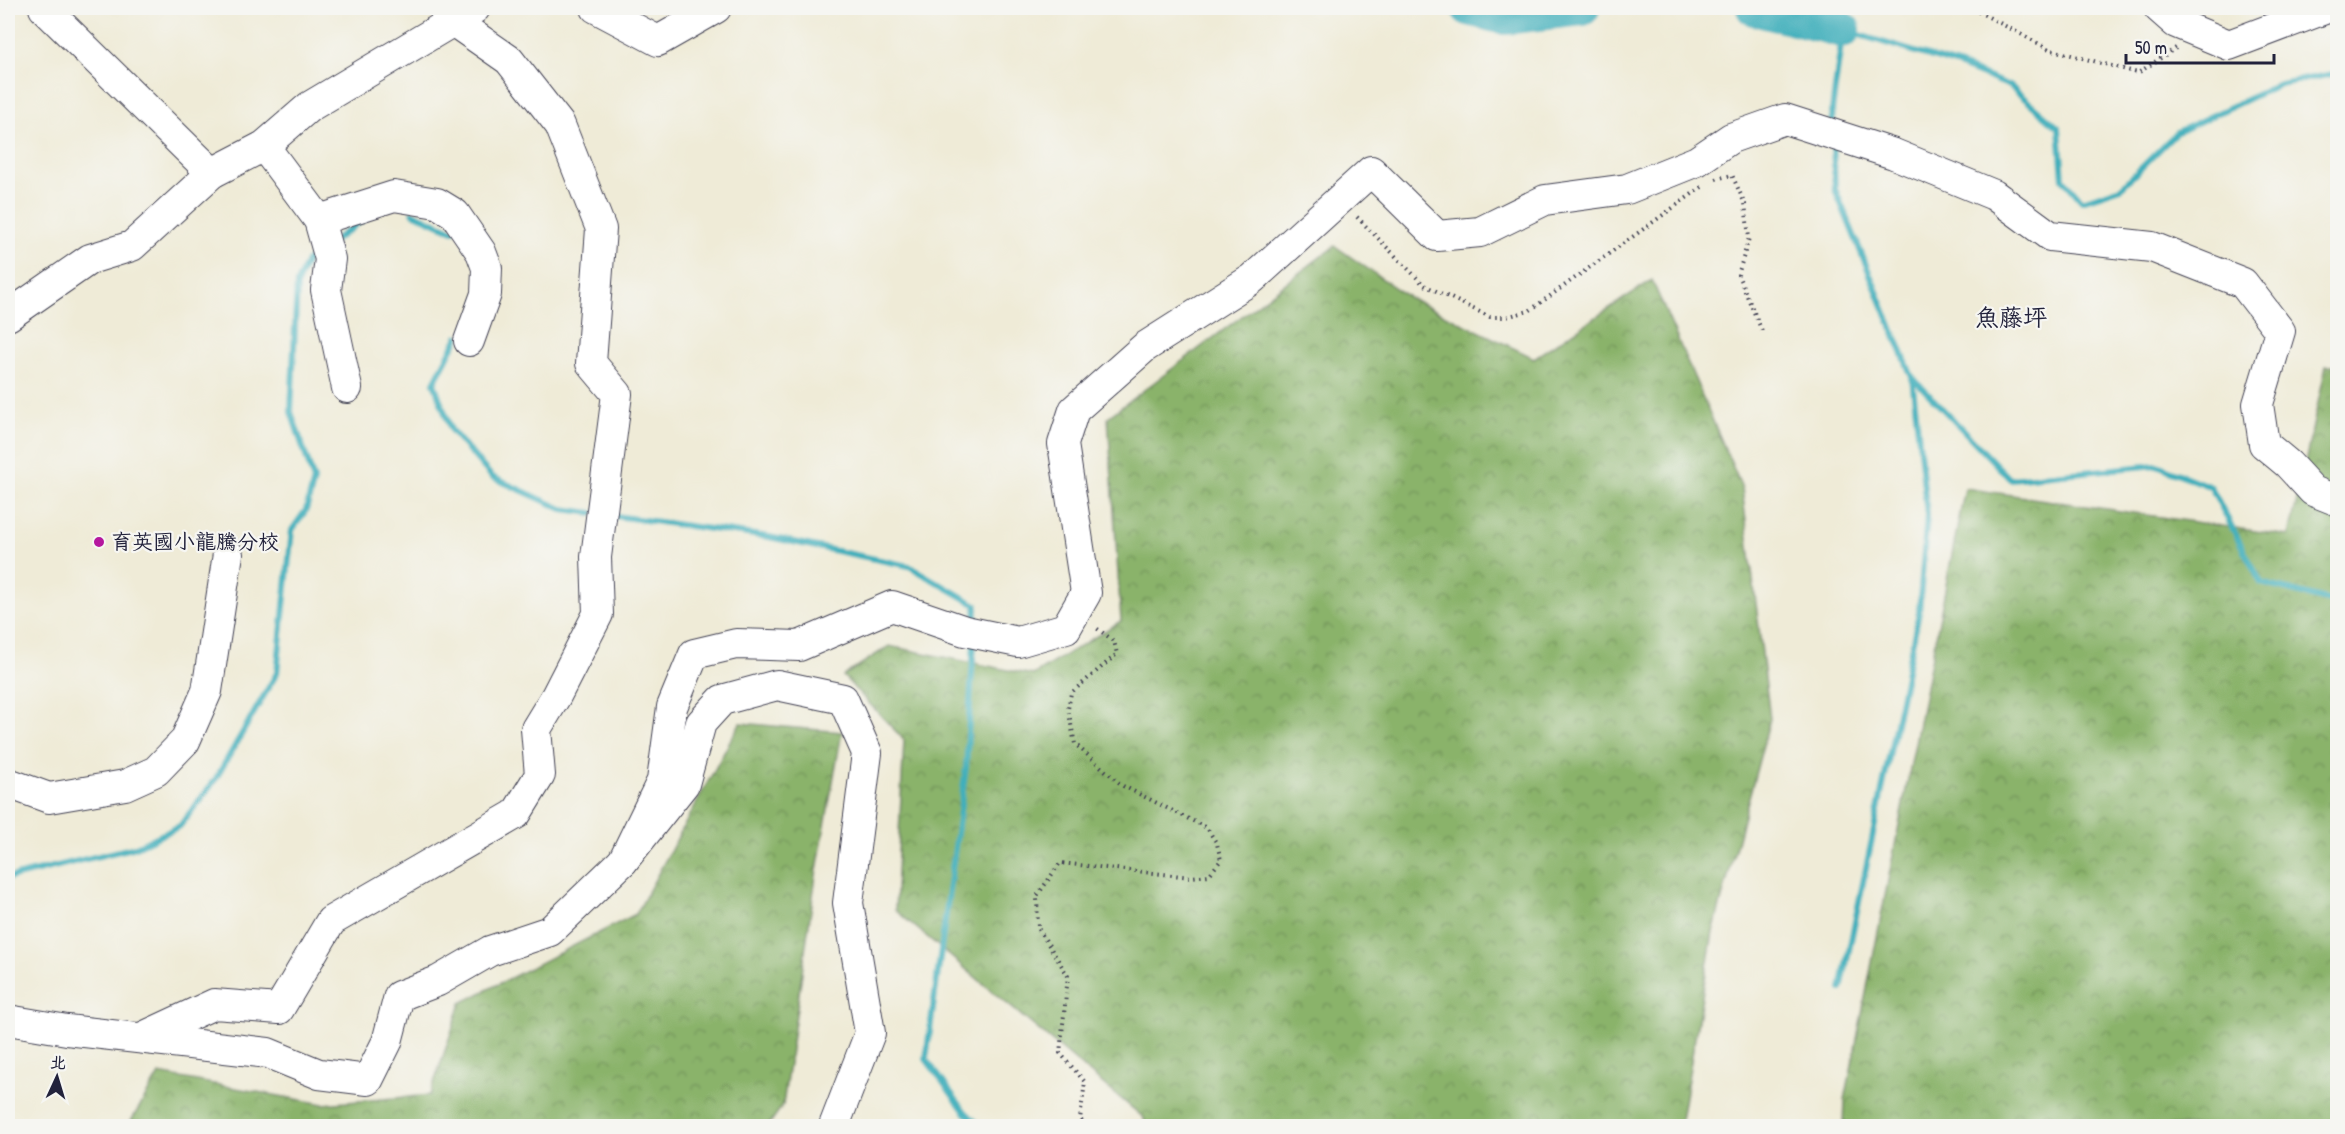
<svg xmlns="http://www.w3.org/2000/svg" width="2345" height="1134" viewBox="0 0 2345 1134" font-family="'Patrick Hand','LXGW WenKai TC',sans-serif">
<style>
.forest{fill:url(#forest-crowns);stroke:#566a52;stroke-width:1.5}
.lines{fill:none;stroke-linecap:round;stroke-linejoin:round}
.stream{stroke:#40afbb;stroke-width:6}
.river{stroke:#40afbb;stroke-width:36}
.minor-casing{stroke:#414052;stroke-width:32}
.path{stroke:#414052;stroke-width:4;stroke-dasharray:1.5 4.5;stroke-linecap:butt}
.minor{stroke:#fff;stroke-width:30}
.poi-dot{fill:#b5179e;stroke:#f6f6f2;stroke-width:2}
.labels{text-anchor:middle;stroke-width:4.5;stroke-linejoin:round;paint-order:stroke}
.poi-label{font-size:21px;fill:#22223b;stroke:#f6f6f2;text-anchor:start}
.quarter-label{font-size:24px;fill:#22223b;stroke:#f6f6f2}
</style>
<defs>
<pattern id="forest-crowns" width="20" height="18" patternUnits="userSpaceOnUse" patternTransform="scale(1.5)"><rect width="20" height="18" fill="#8ab36a"/><path d="M2 6a3 3 0 1 1 6 0M12 15a3 3 0 1 1 6 0" fill="none" stroke="#709158"/></pattern>
</defs>
<rect width="100%" height="100%" fill="#f6f6f2"/>
<filter id="ink" filterUnits="userSpaceOnUse"><feTurbulence type="fractalNoise" baseFrequency=".0167" numOctaves="2"/><feDisplacementMap in="SourceGraphic" scale="12" xChannelSelector="R" yChannelSelector="G"/><feConvolveMatrix kernelMatrix="1 2 1 2 8 2 1 2 1" color-interpolation-filters="sRGB"/></filter>
<filter id="wash" filterUnits="userSpaceOnUse"><feTurbulence type="fractalNoise" baseFrequency=".008" numOctaves="4" result="noise"/><feDisplacementMap in="SourceGraphic" scale="24" xChannelSelector="R" yChannelSelector="G"/><feGaussianBlur stdDeviation="1.35" result="paint"/><feColorMatrix in="noise" values="0 0 0 0 0 0 0 0 0 0 0 0 0 0 0 0 0 1.4 0 .05"/><feComposite in="paint" operator="in"/></filter>
<g filter="url(#wash)">
<rect width="100%" height="100%" fill="#efebd7"/>
<g class="forest">
<polygon points="1335,246 1410,298 1534,358 1652,280 1742,488 1770,719 1713,932 1680,1126 1145,1126 1144,1118 895,910 904,740 843,676 889,646 1033,675 1121,621 1108,417"/>
<polygon points="2326,366 2337,366 2337,1126 1844,1126 1845,1100 1965,488 2289,536"/>
<polygon points="740,723 842,732 816,875 783,1105 768,1126 128,1126 159,1074 323,1104 430,1095 461,1003 636,914"/>
</g>
<g class="lines">
<g class="stream">
<polyline points="1762,10 1763,8"/>
<polyline points="1833,126 1832,110 1843,30 1958,65 2010,86 2059,128 2063,179 2082,201 2121,188 2177,132 2280,84 2338,73"/>
<polyline points="1833,142 1835,189 1912,377 1927,515 1919,612 1841,989"/>
<polyline points="413,213 453,231"/>
<polyline points="334,241 362,220"/>
<polyline points="458,337 434,383 451,430 492,477 562,509 592,513"/>
<polyline points="1913,378 2010,479 2157,465 2211,487 2261,583 2338,603"/>
<polyline points="608,515 769,537 909,566 976,605 975,626"/>
<polyline points="974,642 966,767 926,1059 965,1112 980,1126"/>
<polyline points="8,878 136,847 180,826 215,780 277,673 292,530 306,510 314,480 291,412 297,283 307,261 318,252"/>
</g>
<g class="river">
<polyline points="1469,8 1504,17 1582,8"/>
<polyline points="1754,8 1843,30"/>
</g>
</g>
</g>
<g filter="url(#ink)">
<g class="lines">
<defs>
<g id="minor">
<polyline points="44,8 212,173"/>
<polyline points="596,8 658,41 716,8"/>
<polyline points="2159,8 2176,23 2229,45 2327,8"/>
<polyline points="264,146 319,220 330,259 326,290 347,388"/>
<polyline points="319,220 394,196 437,203 455,214 481,252 487,268 486,294 469,341"/>
<polyline points="8,316 90,259 132,246 212,173 264,146 309,107 475,8"/>
<polyline points="8,783 49,798 125,785 156,771 185,741 207,691 228,554"/>
<polyline points="623,861 662,781 672,707 694,654 736,644 799,646 892,606 965,631 1018,642 1066,628 1086,593 1063,444 1074,410 1145,347 1252,279 1371,171 1437,236 1480,232 1545,200 1627,189 1697,161 1731,138 1785,119 1894,154 1994,195 2050,236 2152,247 2243,283 2280,331 2258,404 2264,444 2288,464 2313,491 2338,501"/>
<polyline points="8,1020 67,1030 268,1053 319,1074 368,1080 387,1042 399,996 438,981 490,951 550,931 623,861 684,784 701,723 722,700 777,685 843,699 867,753 848,903 870,1033 834,1126"/>
<polyline points="143,1037 214,1004 279,1009 331,921 516,814 540,775 536,729 556,696 598,614 596,557 617,394 591,363 601,229 560,125 509,60 453,21"/>
</g>
</defs>
<use href="#minor" class="minor-casing"/>
<g class="path">
<polyline points="1976,8 1975,10 2049,49 2138,73 2176,48"/>
<polyline points="1716,179 1732,175 1745,204 1749,238 1738,275 1762,331"/>
<polyline points="1357,217 1424,285 1490,317 1506,317 1529,311 1702,187"/>
<polyline points="1086,1126 1080,1119 1085,1082 1060,1053 1068,976 1038,928 1037,896 1060,863 1191,877 1209,875 1221,860 1217,844 1207,828 1123,786 1075,744 1068,709 1071,693 1117,654 1114,641 1095,627"/>
</g>
<use href="#minor" class="minor"/>
</g>
</g>
<circle class="poi-dot" cx="99" cy="542" r="6"/>
<g class="labels">
<g class="poi-label">
<text x="111" y="549">育英國小龍騰分校</text>
</g>
<g class="quarter-label">
<text x="2011" y="326">魚藤坪</text>
</g>
</g>
<rect width="2345" height="1134" fill="none" stroke="#f6f6f2" stroke-width="30"/>
<g transform="translate(57 1077) rotate(4)" stroke="#f6f6f2" stroke-width="4.5" paint-order="stroke">
<path d="M0-4.5L10 22L0 15L-10 22Z" fill="#22223b"/>
<text y="-9" font-size="16" font-weight="bold" text-anchor="middle" fill="#22223b">北</text>
</g>
<path d="M2126 54v9h148v-9" fill="none" stroke="#22223b" stroke-width="3"/>
<text x="2135" y="54" font-size="18" fill="#22223b" stroke="#f6f6f2" stroke-width="4.5" paint-order="stroke">50 m</text>
</svg>
